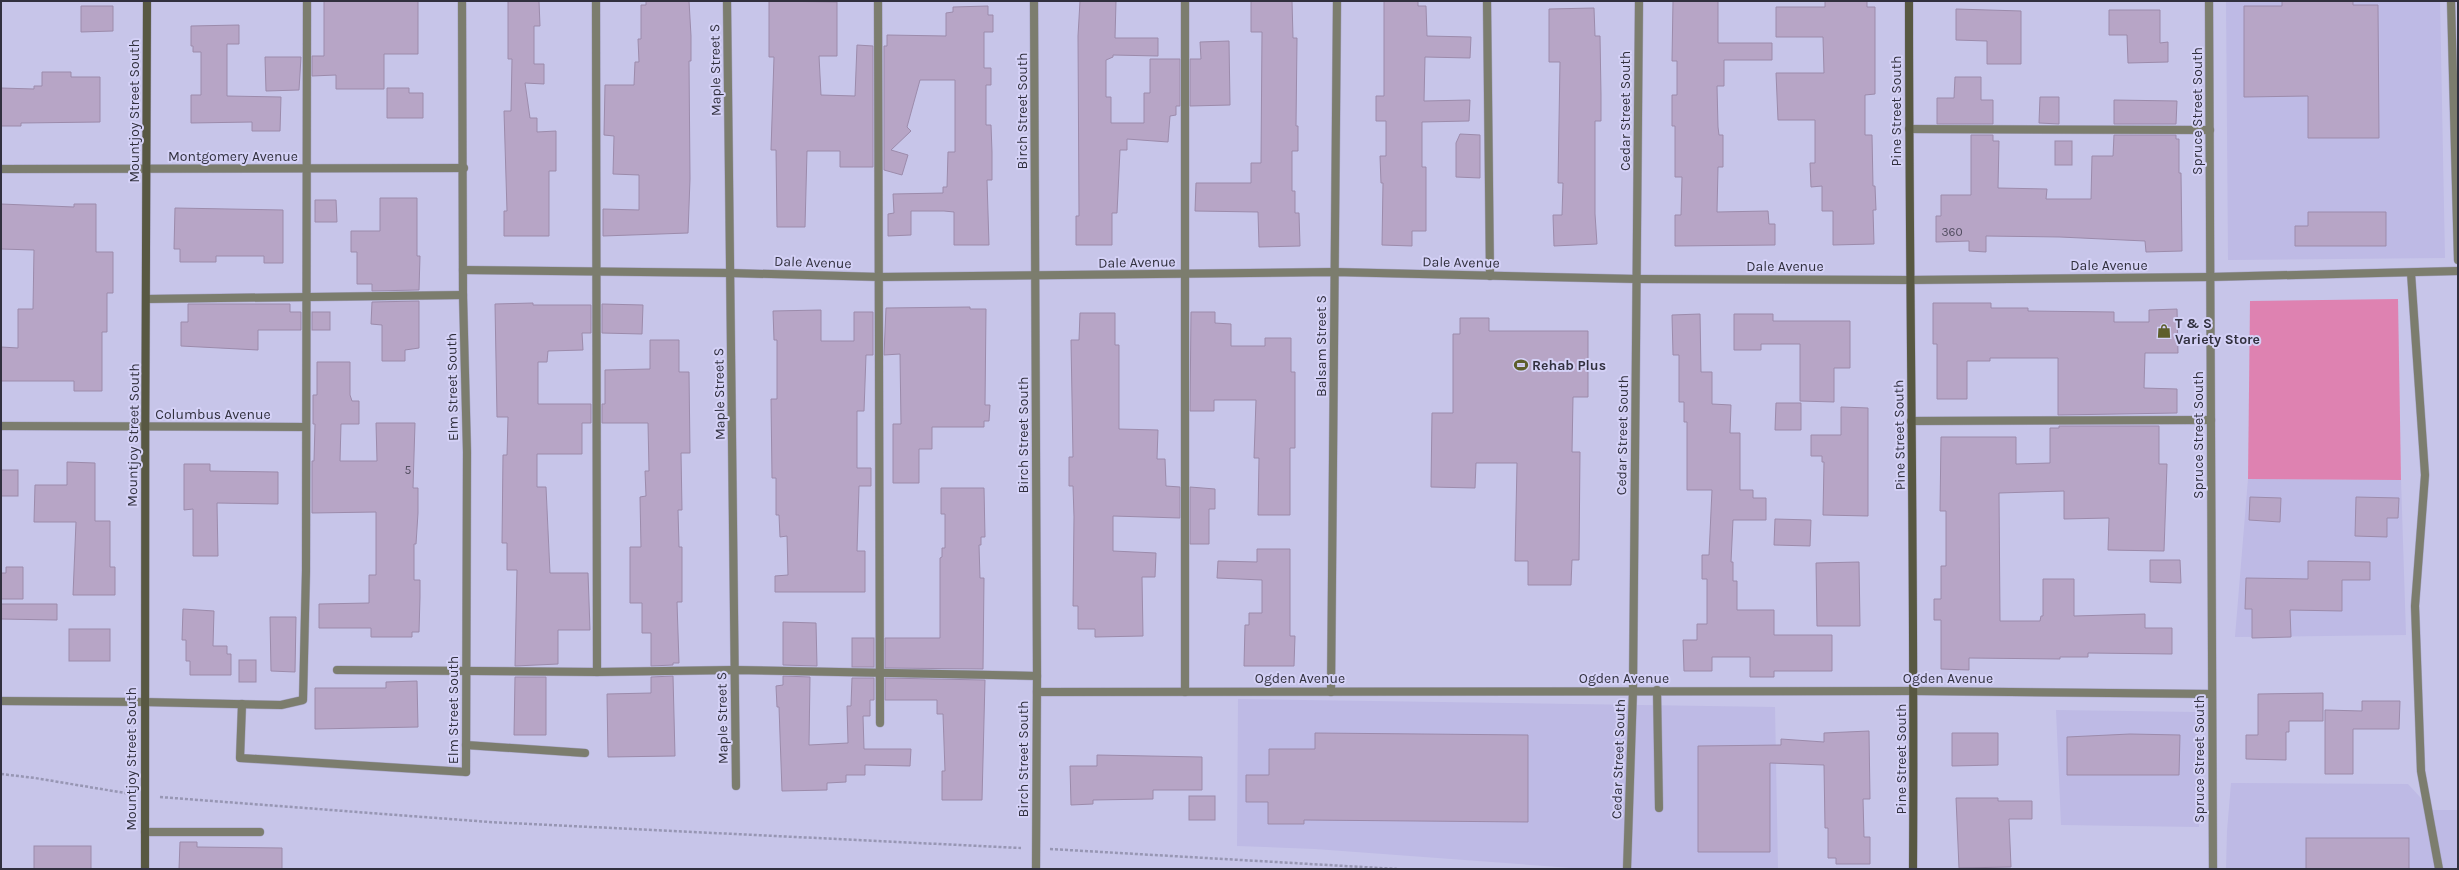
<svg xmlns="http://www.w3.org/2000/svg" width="2459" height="870" viewBox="0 0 2459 870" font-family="Karla,sans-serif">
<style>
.built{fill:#bebae5}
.green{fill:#de82b1}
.building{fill:#b7a5c6;stroke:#9c8bab}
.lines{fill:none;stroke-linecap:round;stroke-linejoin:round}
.lane-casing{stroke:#a6a4c3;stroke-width:9}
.street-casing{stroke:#a6a4c3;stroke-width:9}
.secondary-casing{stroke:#a6a4c3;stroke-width:9}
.path{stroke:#9796b3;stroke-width:2.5;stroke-dasharray:3 2;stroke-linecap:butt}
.lane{stroke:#7c7d6e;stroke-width:8}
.street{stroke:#7c7d6e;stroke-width:8}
.secondary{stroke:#585842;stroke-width:8}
.labels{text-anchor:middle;stroke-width:4;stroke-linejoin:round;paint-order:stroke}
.number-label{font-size:12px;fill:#524d60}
.street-label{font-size:14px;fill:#31303e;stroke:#d4d1f6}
.poi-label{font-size:14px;font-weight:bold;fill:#31303e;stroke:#d4d1f6;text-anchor:start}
</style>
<rect width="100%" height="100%" fill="#c7c5e9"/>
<g class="built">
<polygon points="2226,1 2440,1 2445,258 2228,260"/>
<polygon points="2248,479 2401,480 2406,635 2235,637"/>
<polygon points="1238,699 1775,707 1778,869 1586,869 1315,849 1237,846"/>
<polygon points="2056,710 2197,712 2199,827 2061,825"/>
<polygon points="2231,783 2408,784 2432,810 2458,810 2458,869 2226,869 2227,831"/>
</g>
<polygon class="green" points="2398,299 2401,480 2248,479 2250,301"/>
<g class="building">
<polygon points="324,1 418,1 418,54 384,54 384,89 336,89 336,75 312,76 312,56 324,56"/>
<polygon points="508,1 539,1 540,26 534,26 534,64 544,64 544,84 525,83 530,118 537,118 537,132 556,131 556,171 549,171 549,236 504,236 504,211 507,211 504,111 511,111 512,59 508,59"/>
<polygon points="646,1 689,1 691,36 691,61 689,61 690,179 688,233 603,236 603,209 639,210 639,175 613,174 614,136 604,135 605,85 634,85 635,62 639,62 638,39 641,39 641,5 646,5"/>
<polygon points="769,1 837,2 837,56 819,56 821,95 855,96 857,45 873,46 873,167 840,167 840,151 807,151 805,227 777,227 776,150 771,150 774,57 769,57"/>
<polygon points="1080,1 1116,1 1115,38 1158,38 1158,56 1113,55 1113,57 1106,60 1106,97 1111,97 1111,123 1144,123 1144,93 1150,93 1150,59 1180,59 1180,106 1176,106 1176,115 1170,116 1168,142 1127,139 1127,150 1120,150 1117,213 1112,213 1112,245 1076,245 1076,216 1079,216 1078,36"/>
<polygon points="1251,1 1292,1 1293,38 1297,38 1296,126 1298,126 1298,151 1292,151 1292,191 1295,191 1295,213 1299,213 1300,246 1259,247 1258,212 1195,211 1196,183 1251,183 1251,163 1261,163 1262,32 1251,32"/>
<polygon points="1384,1 1418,1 1418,6 1426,6 1427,36 1471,37 1470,58 1425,57 1424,101 1470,100 1469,121 1422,122 1422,167 1426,167 1426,231 1412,231 1412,246 1382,245 1383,183 1381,183 1380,156 1386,156 1386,121 1376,121 1376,96 1384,96"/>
<polygon points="1673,1 1718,1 1718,43 1772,43 1772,60 1724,60 1724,86 1717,86 1718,127 1719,135 1723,135 1723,167 1718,167 1717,212 1768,211 1769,224 1775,224 1775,245 1675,246 1675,215 1681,215 1682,177 1675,177 1675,126 1672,126 1672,95 1677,95 1677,61 1672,61"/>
<polygon points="1825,1 1867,1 1867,7 1875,7 1875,94 1865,95 1865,135 1872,135 1873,186 1875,186 1876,210 1873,210 1874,244 1833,245 1833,211 1822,211 1822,186 1811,187 1810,163 1815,163 1815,120 1778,120 1776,73 1824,73 1823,37 1776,37 1776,7 1825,7"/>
<polygon points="2282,1 2353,1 2353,5 2378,5 2379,138 2308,138 2308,96 2244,97 2244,6 2282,6"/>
<polygon points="81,6 113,6 113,31 81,32"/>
<polygon points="988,6 988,15 993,15 993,32 984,32 984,68 991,68 991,85 986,85 986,125 991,125 992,152 992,180 987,180 989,245 954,245 954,212 944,211 911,211 911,235 888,236 888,214 894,213 893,194 943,193 943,187 947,187 948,152 955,152 955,80 920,80 907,127 911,131 891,150 908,155 902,175 884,170 884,46 887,46 887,35 946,36 946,13 953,12 953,7"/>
<polygon points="1594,8 1595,36 1600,36 1601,95 1601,121 1595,121 1595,214 1597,244 1554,246 1553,215 1562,215 1563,183 1558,183 1560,62 1549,62 1549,9"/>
<polygon points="1956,9 2021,11 2021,64 1987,64 1987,41 1956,40"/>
<polygon points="2109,10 2160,10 2160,43 2168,42 2168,62 2128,63 2127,35 2109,35"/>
<polygon points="239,25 239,44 227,44 227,96 281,97 280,131 252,131 252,122 191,123 191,95 201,95 201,52 193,52 193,46 191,46 191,26"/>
<polygon points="1229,41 1230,105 1190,106 1190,59 1201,59 1200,42"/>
<polygon points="265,57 301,57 299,90 266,91"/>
<polygon points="42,72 71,72 71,77 100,77 100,122 21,123 21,126 1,126 1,88 34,89 34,86 42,86"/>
<polygon points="1955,77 1981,77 1981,100 1993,100 1993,124 1937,124 1937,98 1954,98"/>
<polygon points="387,88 409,88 409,93 423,93 423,118 387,118"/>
<polygon points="2040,97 2059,97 2059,124 2039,123"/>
<polygon points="2114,100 2177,101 2176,124 2114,124"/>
<polygon points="1460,134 1480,135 1480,178 1456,177 1456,143"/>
<polygon points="1971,135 1993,135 1993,141 1999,141 1998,188 2047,189 2046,199 2091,199 2092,156 2113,156 2114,135 2176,135 2176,139 2179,139 2179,173 2181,173 2182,251 2146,252 2145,241 2060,237 1986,236 1986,252 1969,251 1969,241 1936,242 1936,216 1941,216 1941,195 1971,195"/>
<rect x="2055" y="141" width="17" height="24"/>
<polygon points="380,198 417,198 417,256 420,256 419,290 372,291 372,284 357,284 357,252 351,252 351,231 380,231"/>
<polygon points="315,200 336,200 337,222 315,222"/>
<polygon points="1,204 74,207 74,204 96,204 96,252 113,252 113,293 107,293 107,332 102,332 102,391 74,391 74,381 1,381 1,347 18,348 18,309 33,309 34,250 1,249"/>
<polygon points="175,208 283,210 283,263 264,263 264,256 216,256 216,262 180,262 180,249 174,249"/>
<polygon points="2308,212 2386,212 2386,246 2295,246 2295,226 2308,226"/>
<polygon points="419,301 419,348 405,350 405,361 382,361 382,325 371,324 372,302"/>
<polygon points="533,303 533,305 591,305 591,333 582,333 583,350 548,351 547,362 538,362 538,404 591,404 591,423 582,423 582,454 537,454 537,487 546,487 550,573 588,573 590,630 558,630 558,664 515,666 517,570 507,570 507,543 502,543 503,455 507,455 508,417 497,417 495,304"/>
<polygon points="1933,303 1991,303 1991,308 2028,308 2028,311 2114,312 2114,322 2149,322 2149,310 2177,309 2178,353 2145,353 2144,388 2177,389 2177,413 2058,415 2058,358 1990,358 1990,361 1967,361 1967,399 1937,399 1937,344 1933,344"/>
<polygon points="188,304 290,304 290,312 301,312 301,330 258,330 258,350 181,346 181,322 188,322"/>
<polygon points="602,304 643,305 642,334 602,333"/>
<polygon points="970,307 970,309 986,309 985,405 990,405 989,421 984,421 984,427 932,427 932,449 919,449 919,483 893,483 893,424 901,424 900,354 884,355 886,308"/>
<polygon points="821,310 821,341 854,341 854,312 873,312 873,355 866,355 864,411 857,411 857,468 871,468 871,486 859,486 857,551 865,551 865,592 775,592 775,576 788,575 787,536 780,537 779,515 776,515 776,478 772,478 771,399 777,399 777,340 774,340 773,311"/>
<rect x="312" y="312" width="18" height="18"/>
<polygon points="1191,312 1215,312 1215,323 1231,324 1231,346 1265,346 1265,338 1291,338 1291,372 1295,372 1295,448 1290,448 1290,515 1258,515 1259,458 1254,458 1256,400 1214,400 1214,411 1190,411"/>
<polygon points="1080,313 1115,313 1115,345 1119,345 1119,429 1158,430 1157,459 1165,459 1166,486 1180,487 1180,518 1113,516 1113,551 1156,553 1155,577 1142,577 1143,636 1095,637 1095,629 1078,629 1078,606 1073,606 1074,517 1073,486 1069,486 1069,457 1073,457 1071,340 1079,340"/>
<polygon points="1700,314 1701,372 1712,372 1712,404 1731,405 1730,433 1740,433 1740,490 1753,490 1753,498 1766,498 1766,520 1733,520 1731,562 1733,562 1733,581 1737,581 1737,610 1774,610 1774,635 1832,635 1832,671 1774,671 1774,677 1750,677 1750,657 1712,657 1712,671 1684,671 1683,640 1697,640 1697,624 1707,624 1707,579 1702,579 1702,555 1709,555 1712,490 1687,490 1687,422 1684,422 1684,402 1679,402 1679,355 1673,355 1672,315"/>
<polygon points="1734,314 1773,314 1773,321 1850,321 1850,368 1834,368 1834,402 1800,401 1800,344 1761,344 1761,350 1734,350"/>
<polygon points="1460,318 1489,318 1489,331 1588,331 1588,397 1573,397 1572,452 1580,452 1579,560 1572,560 1571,585 1528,585 1528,561 1515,561 1517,463 1476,463 1475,488 1431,487 1432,413 1453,413 1453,334 1460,334"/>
<polygon points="650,340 679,340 679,372 689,372 690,453 681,453 682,510 678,510 679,547 682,547 682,602 677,602 679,663 673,663 673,665 651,666 651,633 642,633 642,603 630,603 630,547 641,547 640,497 646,496 645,471 649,471 648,423 602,423 602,404 605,404 605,370 650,369"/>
<polygon points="317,362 350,362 350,395 352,401 359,401 359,424 341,424 340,461 377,461 376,423 415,423 413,488 418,488 418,513 416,544 414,544 414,580 420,580 420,597 419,632 412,632 412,637 371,637 371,628 319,628 319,604 369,603 369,575 376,575 376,512 312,513 312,461 314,461 315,424 313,424 313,395 317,395"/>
<polygon points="1776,403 1801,403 1801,430 1775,430"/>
<polygon points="1841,407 1868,408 1868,516 1823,515 1824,462 1822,462 1822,456 1811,456 1811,435 1841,435"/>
<polygon points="2059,426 2159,426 2159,464 2167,464 2164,551 2108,550 2109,518 2064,519 2064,491 1999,493 2000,621 2040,621 2041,616 2043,616 2043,579 2074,579 2074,616 2145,614 2145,628 2172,628 2172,654 2088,653 2088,657 2060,657 2060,659 1969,658 1969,670 1941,669 1941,620 1934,620 1934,599 1941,599 1941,566 1946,566 1946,511 1940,511 1941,437 2016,437 2016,464 2050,463 2050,428 2059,428"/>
<polygon points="67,462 95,463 95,521 110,521 110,567 115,567 115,595 73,595 76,522 34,522 35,485 67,485"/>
<polygon points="184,464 210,464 210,471 278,472 278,504 217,503 218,556 193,556 193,509 184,510"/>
<rect x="1" y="470" width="17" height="26"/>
<polygon points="1190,487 1215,489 1215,509 1209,509 1209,544 1190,544"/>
<polygon points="941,488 984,488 985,537 981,537 981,545 979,545 980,578 984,578 983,669 885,668 885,638 940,638 940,558 942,557 942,548 945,548 945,514 941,514"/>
<polygon points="2250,497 2281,498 2280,522 2249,520"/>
<polygon points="2356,497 2399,498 2398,518 2387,518 2387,537 2355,536"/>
<polygon points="1775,519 1811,520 1810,546 1774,545"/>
<polygon points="1257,549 1290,549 1290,636 1295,636 1294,666 1244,666 1245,625 1249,625 1249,613 1262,613 1262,580 1217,578 1218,561 1257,562"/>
<polygon points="2150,560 2180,560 2181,583 2150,582"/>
<polygon points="2308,561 2370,562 2370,580 2342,580 2342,611 2290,610 2291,637 2252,638 2252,609 2245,609 2246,578 2308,579"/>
<polygon points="1859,562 1860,626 1817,626 1816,563"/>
<polygon points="6,567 23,567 23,599 1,599 1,573 6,573"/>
<polygon points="1,604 57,604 57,620 1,619"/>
<polygon points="183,609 214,611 213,646 227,646 227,654 231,654 231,675 190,675 190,661 186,661 186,640 182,640"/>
<polygon points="270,617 296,617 295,672 271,671"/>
<polygon points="783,622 816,623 817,666 783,665"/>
<rect x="69" y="629" width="41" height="32"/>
<rect x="852" y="638" width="22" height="29"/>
<rect x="239" y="660" width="17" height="22"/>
<polygon points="673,676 675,756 608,757 607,694 651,693 651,677"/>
<polygon points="783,676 810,677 809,745 848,743 847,706 851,706 852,678 874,678 874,700 870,700 870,716 863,716 864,749 911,749 910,766 865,765 865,775 846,775 846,782 827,783 827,790 782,791 779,707 777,707 776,686 783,685"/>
<polygon points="515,677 546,677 546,735 514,735"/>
<polygon points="885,678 985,680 982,800 942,800 942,771 945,771 943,714 937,714 937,700 885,700"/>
<polygon points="417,681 418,727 315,729 315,688 386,688 386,682"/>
<polygon points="2323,693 2323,721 2289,721 2289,732 2286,732 2286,760 2246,759 2246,735 2258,735 2258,694"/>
<polygon points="2362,701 2400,701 2399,729 2353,729 2353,774 2325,774 2325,710 2362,711"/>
<polygon points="1869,731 1870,799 1863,799 1864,837 1870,837 1870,864 1836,864 1836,858 1828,858 1828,828 1825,828 1824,765 1770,763 1770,852 1698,852 1698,746 1781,745 1781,739 1824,742 1824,733"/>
<polygon points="1315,733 1528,735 1528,822 1304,820 1304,824 1268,824 1268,802 1246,802 1246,775 1269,775 1269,749 1315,749"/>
<polygon points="1952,733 1998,733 1998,765 1952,766"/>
<polygon points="2130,734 2180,735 2179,775 2067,775 2067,737"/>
<polygon points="1097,755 1202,757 1202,790 1153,790 1153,799 1093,800 1093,804 1071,805 1070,766 1097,766"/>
<rect x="1189" y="796" width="26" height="24"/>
<polygon points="1956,798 1998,798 1998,801 2032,801 2032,819 2009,819 2011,867 1959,868"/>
<rect x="2306" y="838" width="103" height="31"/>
<polygon points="180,842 197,842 197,847 282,848 282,869 179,869"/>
<rect x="34" y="846" width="57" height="23"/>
</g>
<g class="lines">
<defs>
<g id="lane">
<polyline points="596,1 597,672"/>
<polyline points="878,1 880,723"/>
<polyline points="1487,1 1490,276"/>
<polyline points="1909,129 2210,130"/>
<polyline points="2411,273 2425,475 2415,606 2421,771 2439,869"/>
<polyline points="147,299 463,295"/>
<polyline points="1911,421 2211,420"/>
<polyline points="337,670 597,672 734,670 1037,676"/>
<polyline points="1657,690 1659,808"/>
<polyline points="1185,692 1185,1"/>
<polyline points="143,702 281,705 303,700 306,571 307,1"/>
<polyline points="242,704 240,758 466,772"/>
<polyline points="466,745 585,753"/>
<polyline points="145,832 260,832"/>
</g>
<g id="street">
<polyline points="462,1 463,295 467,452 466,772"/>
<polyline points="727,1 736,786"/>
<polyline points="1034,1 1037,676 1036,869"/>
<polyline points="2209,1 2213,869"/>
<polyline points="2451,1 2458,260"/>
<polyline points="1,169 464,168"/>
<polyline points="463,270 730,273 880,277 1334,272 1637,279 1909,280 2210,277 2458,271"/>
<polyline points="1,426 304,427"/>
<polyline points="1037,692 1915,691 2211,694"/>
<polyline points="1331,692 1337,1"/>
<polyline points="1,701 143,702"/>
<polyline points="1627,869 1633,690 1639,1"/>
</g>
<g id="secondary">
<path d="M1909 1C1909 290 1915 580 1913 869"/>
<path d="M145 869C143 580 147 290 147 1"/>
</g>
</defs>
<use href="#lane" class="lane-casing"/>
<use href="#street" class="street-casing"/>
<use href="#secondary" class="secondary-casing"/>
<g class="path">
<polyline points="1,774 35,778 131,794"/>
<polyline points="160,797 489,822 1021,848"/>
<polyline points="1050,849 1397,869"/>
</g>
<use href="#lane" class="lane"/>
<use href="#street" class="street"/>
<use href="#secondary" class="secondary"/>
</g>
<defs>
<symbol id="shop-bare" viewBox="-9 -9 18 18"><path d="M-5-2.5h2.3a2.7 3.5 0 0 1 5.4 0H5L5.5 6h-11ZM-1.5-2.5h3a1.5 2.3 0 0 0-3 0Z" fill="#5e5e2b" stroke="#d4d1f6" stroke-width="2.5" paint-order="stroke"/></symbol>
<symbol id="stadium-bare" viewBox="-9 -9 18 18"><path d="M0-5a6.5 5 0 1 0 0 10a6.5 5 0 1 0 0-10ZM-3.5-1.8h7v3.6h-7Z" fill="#5e5e2b" stroke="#d4d1f6" stroke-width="2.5" paint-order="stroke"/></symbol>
</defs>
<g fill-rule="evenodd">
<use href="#shop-bare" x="2154" y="321" width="20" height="20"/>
<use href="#stadium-bare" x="1511" y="355" width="20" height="20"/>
</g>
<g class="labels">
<g class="number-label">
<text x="1952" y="236">360</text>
<text x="408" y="474">5</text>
</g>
<g class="street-label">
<text transform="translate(715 70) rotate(-91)" y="5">Maple Street S</text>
<text transform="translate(134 111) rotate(-90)" y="5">Mountjoy Street South</text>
<text transform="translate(1022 111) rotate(-90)" y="5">Birch Street South</text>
<text transform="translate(1625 111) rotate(-90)" y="5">Cedar Street South</text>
<text transform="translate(1896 111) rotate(-90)" y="5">Pine Street South</text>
<text transform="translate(2197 111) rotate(-90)" y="5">Spruce Street South</text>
<text x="233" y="161">Montgomery Avenue</text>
<text transform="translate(813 262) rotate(2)" y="5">Dale Avenue</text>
<text transform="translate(1137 262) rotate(-1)" y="5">Dale Avenue</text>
<text transform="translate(1461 262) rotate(1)" y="5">Dale Avenue</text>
<text x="2109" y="270">Dale Avenue</text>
<text x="1785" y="271">Dale Avenue</text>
<text transform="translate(1321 346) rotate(-90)" y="5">Balsam Street S</text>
<text transform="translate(452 387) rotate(-91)" y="5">Elm Street South</text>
<text transform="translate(719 394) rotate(-91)" y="5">Maple Street S</text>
<text x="213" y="419">Columbus Avenue</text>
<text transform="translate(133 435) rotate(-89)" y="5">Mountjoy Street South</text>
<text transform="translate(1023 435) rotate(-90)" y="5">Birch Street South</text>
<text transform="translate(1622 435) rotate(-89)" y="5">Cedar Street South</text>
<text transform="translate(1899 435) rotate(-91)" y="5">Pine Street South</text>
<text transform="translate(2198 435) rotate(-90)" y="5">Spruce Street South</text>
<text x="1300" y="683">Ogden Avenue</text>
<text x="1624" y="683">Ogden Avenue</text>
<text x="1948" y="683">Ogden Avenue</text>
<text transform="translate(453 710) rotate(-90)" y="5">Elm Street South</text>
<text transform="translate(722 718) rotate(-91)" y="5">Maple Street S</text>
<text transform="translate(131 759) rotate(-90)" y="5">Mountjoy Street South</text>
<text transform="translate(1023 759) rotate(-90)" y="5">Birch Street South</text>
<text transform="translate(1618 759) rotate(-88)" y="5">Cedar Street South</text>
<text transform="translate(1901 759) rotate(-90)" y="5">Pine Street South</text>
<text transform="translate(2199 759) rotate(-90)" y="5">Spruce Street South</text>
</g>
<g class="poi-label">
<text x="2175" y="328">T &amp; S<tspan x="2175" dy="16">Variety Store</tspan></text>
<text x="1532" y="370">Rehab Plus</text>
</g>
</g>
<rect width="2459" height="870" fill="none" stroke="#31303e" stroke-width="4"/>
</svg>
